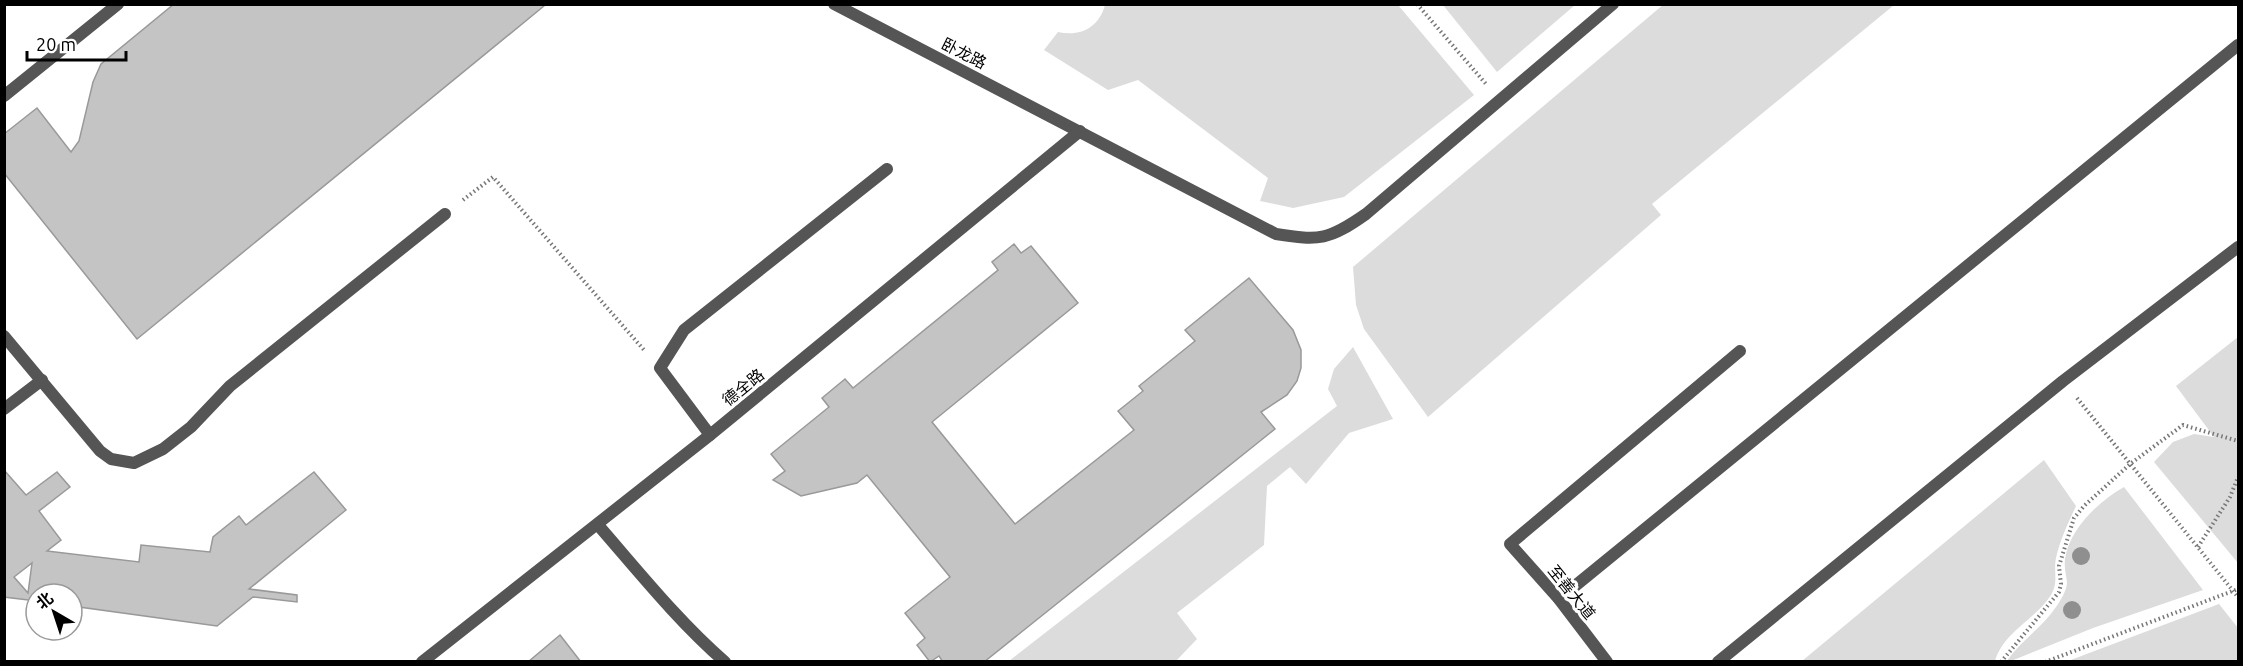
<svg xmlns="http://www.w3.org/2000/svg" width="2243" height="666" viewBox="0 0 2243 666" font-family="Ubuntu,'Noto Sans SC',sans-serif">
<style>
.green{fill:#dcdcdc}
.building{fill:#c4c4c4;stroke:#999;stroke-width:1.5;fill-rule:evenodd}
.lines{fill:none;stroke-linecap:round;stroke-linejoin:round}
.path{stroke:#777;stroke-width:4;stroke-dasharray:1.5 3;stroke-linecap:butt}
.lane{stroke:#555;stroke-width:12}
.tree{fill:#8f8f8f}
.labels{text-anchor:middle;stroke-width:6;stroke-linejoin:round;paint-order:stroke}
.street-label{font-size:16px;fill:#000;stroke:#fff}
</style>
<rect width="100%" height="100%" fill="#fff"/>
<g class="green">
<polygon points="1664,4 1894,5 1652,204 1661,215 1428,417 1364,329 1356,305 1353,267"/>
<path d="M1105 5H1398L1474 95 1344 197 1293 208 1260 201 1268 178 1138 80 1108 90 1044 50 1058 32C1081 37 1099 27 1105 5Z"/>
<polygon points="1443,5 1575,5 1497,72"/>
<polygon points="2238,337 2238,563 2154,462 2173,442 2194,434 2214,437 2176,386"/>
<polygon points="1353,347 1393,419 1349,433 1306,484 1290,467 1267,486 1264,545 1177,613 1197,639 1176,661 1009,661 1337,406 1328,389 1334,369"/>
<path d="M2044 460 2076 506C2068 523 2060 540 2056 558 2053 571 2059 582 2051 595 2037 618 2003 632 1995 661H1802Z"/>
<path d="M2124 487 2203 590 2093 628 2011 661H2007C2020 641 2043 627 2056 607 2061 600 2067 590 2067 582 2066 574 2064 568 2065 559 2070 528 2098 502 2124 487Z"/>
<polygon points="2219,604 2238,628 2238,661 2068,661"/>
</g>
<g class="building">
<polygon points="174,4 544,4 544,6 137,339 4,173 4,134 37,108 71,152 79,141 93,82 101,64"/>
<polygon points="1014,244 1021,253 1031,246 1078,303 932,422 1015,524 1134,430 1118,411 1143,391 1139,386 1195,341 1185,330 1249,278 1293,330 1301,350 1301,368 1297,381 1287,395 1261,412 1275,429 984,662 943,662 939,656 930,662 917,645 925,638 905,613 950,577 867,475 857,483 801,496 773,480 785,471 771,454 829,407 822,398 845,379 853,388 998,270 992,262"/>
<path d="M4 470 26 495 57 472 70 487 39 511 61 540 47 551 139 562 141 545 210 552 213 537 239 516 246 525 314 472 346 510 249 589 297 595V602L253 597 217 626 72 606V594H36V601L4 597ZM32 563 28 593 14 577Z"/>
<polygon points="560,635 581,662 528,662"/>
</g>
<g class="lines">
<g class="path">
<polyline points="1417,4 1486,84"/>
<polyline points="463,200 493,177 644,350"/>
<polyline points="2077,398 2238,597"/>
<polyline points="2198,547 2230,497 2238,477"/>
<polyline points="56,662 59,662"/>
<polyline points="2001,662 2059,592 2061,584 2059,566 2074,518 2084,506 2130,464 2183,425 2238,441"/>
<polyline points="2045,662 2238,589"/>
</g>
<g class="lane">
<path d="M834 4 1276 234C1320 241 1329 240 1366 214L1613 4"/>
<polyline points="4,96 118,4"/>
<polyline points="4,336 100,451 111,459 134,463 163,449 191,427 230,386 445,214"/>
<polyline points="4,409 42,380"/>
<polyline points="710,435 660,368 684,330 887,169"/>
<path d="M598 525C639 572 678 621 725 662"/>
<polyline points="1559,599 2238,45"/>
<polyline points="422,662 710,435 1080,131"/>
<polyline points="1607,662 1559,599 1510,544 1740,351"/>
<polyline points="1718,662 2063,381 2238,247"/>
</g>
</g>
<g class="tree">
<circle cx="2081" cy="556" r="9"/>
<circle cx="2072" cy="610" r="9"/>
</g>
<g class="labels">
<g class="street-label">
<text transform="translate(964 53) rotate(27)" y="6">卧龙路</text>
<text transform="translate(743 387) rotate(-39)" y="6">德全路</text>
<text transform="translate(1572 592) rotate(51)" y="6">至善大道</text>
</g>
</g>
<rect width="2243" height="666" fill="none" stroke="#000000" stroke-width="12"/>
<g transform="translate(54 612) rotate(321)"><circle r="28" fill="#ffffff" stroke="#999999" stroke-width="1.5"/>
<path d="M0-4.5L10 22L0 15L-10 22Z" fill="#000000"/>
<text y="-9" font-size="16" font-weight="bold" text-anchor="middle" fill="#000000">北</text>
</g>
<path d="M27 51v9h99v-9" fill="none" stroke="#000000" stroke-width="3"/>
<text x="36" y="51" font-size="18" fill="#000000" stroke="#ffffff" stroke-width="4.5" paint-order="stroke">20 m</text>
</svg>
